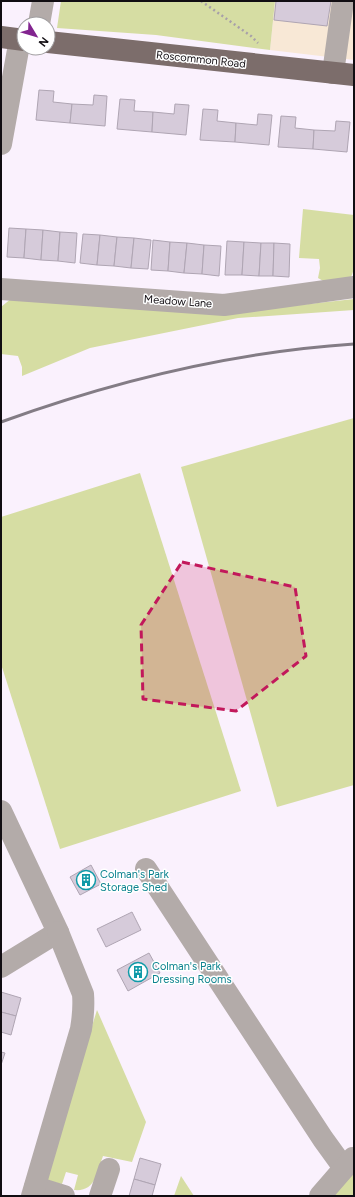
<svg xmlns="http://www.w3.org/2000/svg" width="355" height="1197" viewBox="0 0 355 1197" font-family="Figtree,sans-serif">
<style>
.commercial{fill:#f8e8d6}
.green{fill:#d6dda3}
.building{fill:#d6cbda;stroke:#afa5b3}
.lines{fill:none;stroke-linecap:round;stroke-linejoin:round}
.path{stroke:#a79fa9;stroke-width:2.5;stroke-dasharray:2 3;stroke-linecap:butt}
.minor{stroke:#b3aba9;stroke-width:22}
.major{stroke:#7c6d6b;stroke-width:22}
.rail{stroke:#837c85;stroke-width:3}
.marked{fill:#c2185b;fill-opacity:0.2;stroke:#c2185b;stroke-width:3;stroke-dasharray:8 5;stroke-linejoin:round}
.labels{text-anchor:middle;stroke-width:3;stroke-linejoin:round;paint-order:stroke}
.street-label{font-size:11px;fill:#110d12;stroke:#fff}
.culture-label{font-size:11px;fill:#0d838f;stroke:#fff;text-anchor:start}
</style>
<rect width="100%" height="100%" fill="#faf1fd"/>
<polygon class="commercial" points="275,1 354,1 354,60 270,50"/>
<g class="green">
<polygon points="61,1 275,1 270,50 156,35 57,28"/>
<polygon points="303,209 354,215 354,269 350,280 325,282 318,278 320,268 319,259 299,258"/>
<polygon points="12,298 236,312 354,299 354,310 238,318 90,348 22,376 22,367 18,356 1,354 1,307"/>
<polygon points="354,418 354,785 277,807 181,467"/>
<polygon points="140,473 241,791 60,849 1,664 1,517"/>
<path d="M97 1010 146 1122 132 1162 103 1156C97 1172 96 1192 74 1190L78 1175 66 1172 62 1184 49 1181 45 1178Z"/>
<polygon points="354,1150 354,1196 313,1196"/>
<polygon points="181,1176 194,1196 174,1196"/>
</g>
<g class="building">
<polygon points="276,1 331,1 327,26 274,20"/>
<polygon points="39,90 54,91 53,102 72,104 70,123 36,120"/>
<polygon points="94,95 107,96 105,126 70,123 72,104 93,105"/>
<polygon points="120,99 135,100 134,111 153,112 152,132 117,129"/>
<polygon points="175,104 189,105 186,135 152,132 153,112 174,114"/>
<polygon points="203,109 218,110 217,121 236,123 235,142 200,140"/>
<polygon points="258,114 272,115 269,145 235,142 236,123 257,125"/>
<polygon points="281,116 296,117 295,128 314,130 313,149 278,147"/>
<polygon points="336,121 350,122 347,152 313,149 314,130 335,131"/>
<polygon points="9,228 26,229 24,258 7,257"/>
<polygon points="26,229 43,230 41,260 24,258"/>
<polygon points="43,230 60,232 58,261 41,260"/>
<polygon points="60,232 77,233 75,263 58,261"/>
<polygon points="83,234 100,235 97,265 80,263"/>
<polygon points="100,235 117,237 114,266 97,265"/>
<polygon points="117,237 134,238 131,268 114,266"/>
<polygon points="134,238 151,240 148,269 131,268"/>
<polygon points="153,240 170,242 168,271 151,270"/>
<polygon points="227,241 244,242 242,275 225,275"/>
<polygon points="170,242 187,243 184,273 168,271"/>
<polygon points="244,242 261,243 259,276 242,275"/>
<polygon points="187,243 204,245 202,274 184,273"/>
<polygon points="261,243 274,243 273,276 259,276"/>
<polygon points="274,243 290,244 289,277 273,276"/>
<polygon points="204,245 221,246 219,276 202,274"/>
<polygon points="91,865 101,884 80,895 70,877"/>
<polygon points="132,912 141,930 106,947 97,929"/>
<polygon points="149,953 160,973 128,991 117,970"/>
<polygon points="1,992 21,998 16,1016 1,1012"/>
<polygon points="1,1012 16,1016 11,1035 1,1032"/>
<polygon points="1,1052 5,1053 1,1065"/>
<polygon points="140,1158 161,1164 155,1185 134,1179"/>
<polygon points="134,1179 155,1185 152,1196 129,1196"/>
</g>
<g class="lines">
<polyline class="path" points="201,1 251,36 258,43"/>
<g class="minor">
<polyline points="39,24 43,1"/>
<polyline points="333,73 343,1"/>
<polyline points="1,144 20,39"/>
<polyline points="1,289 224,305 354,287"/>
<polyline points="1,811 58,932 1,967"/>
<polyline points="146,869 323,1139 344,1168"/>
<polyline points="35,1187 64,1196"/>
<path d="M32 1196 81 1029C83 1017 84 1006 83 994L58 932"/>
<polyline points="100,1196 109,1169"/>
<polyline points="320,1196 353,1158"/>
</g>
<g class="major">
<polyline points="1,37 24,40"/>
<polyline points="48,42 354,75"/>
</g>
<path class="rail" d="M1 422C114 381 233 352 354 344"/>
</g>
<path class="marked" d="M182 562 295 587 306 656 236 711 143 699 141 625Z"/>
<defs>
<symbol id="building-ring" viewBox="-11 -11 22 22"><circle r="9.5" fill="#fff" stroke="#0f9aa8" stroke-width="1.5"/><path d="M-4-6H4V6H1V3H-1V6H-4ZM-2.5-4.3h1.7v1.8h-1.7ZM.8-4.3h1.7v1.8H.8ZM-2.5-1h1.7V.8h-1.7ZM.8-1h1.7V.8H.8Z" fill="#0f9aa8"/></symbol>
</defs>
<g fill-rule="evenodd">
<use href="#building-ring" x="75" y="869" width="22" height="22"/>
<use href="#building-ring" x="127" y="961" width="22" height="22"/>
</g>
<g class="labels">
<g class="street-label">
<text transform="translate(201 59) rotate(6)" y="4">Roscommon Road</text>
<text transform="translate(178 301) rotate(4)" y="4">Meadow Lane</text>
</g>
<g class="culture-label">
<text x="100" y="878">Colman's Park<tspan x="100" dy="13">Storage Shed</tspan></text>
<text x="152" y="970">Colman's Park<tspan x="152" dy="13">Dressing Rooms</tspan></text>
</g>
</g>
<rect width="355" height="1197" fill="none" stroke="#110d12" stroke-width="4"/>
<g transform="translate(36 36) rotate(128)"><circle r="19" fill="#ffffff" stroke="#a09ea0"/>
<path d="M0-3L7 15L0 10L-7 15Z" fill="#82248f"/>
<text y="-6" font-size="11" font-weight="bold" text-anchor="middle" fill="#110d12">N</text>
</g>
</svg>
